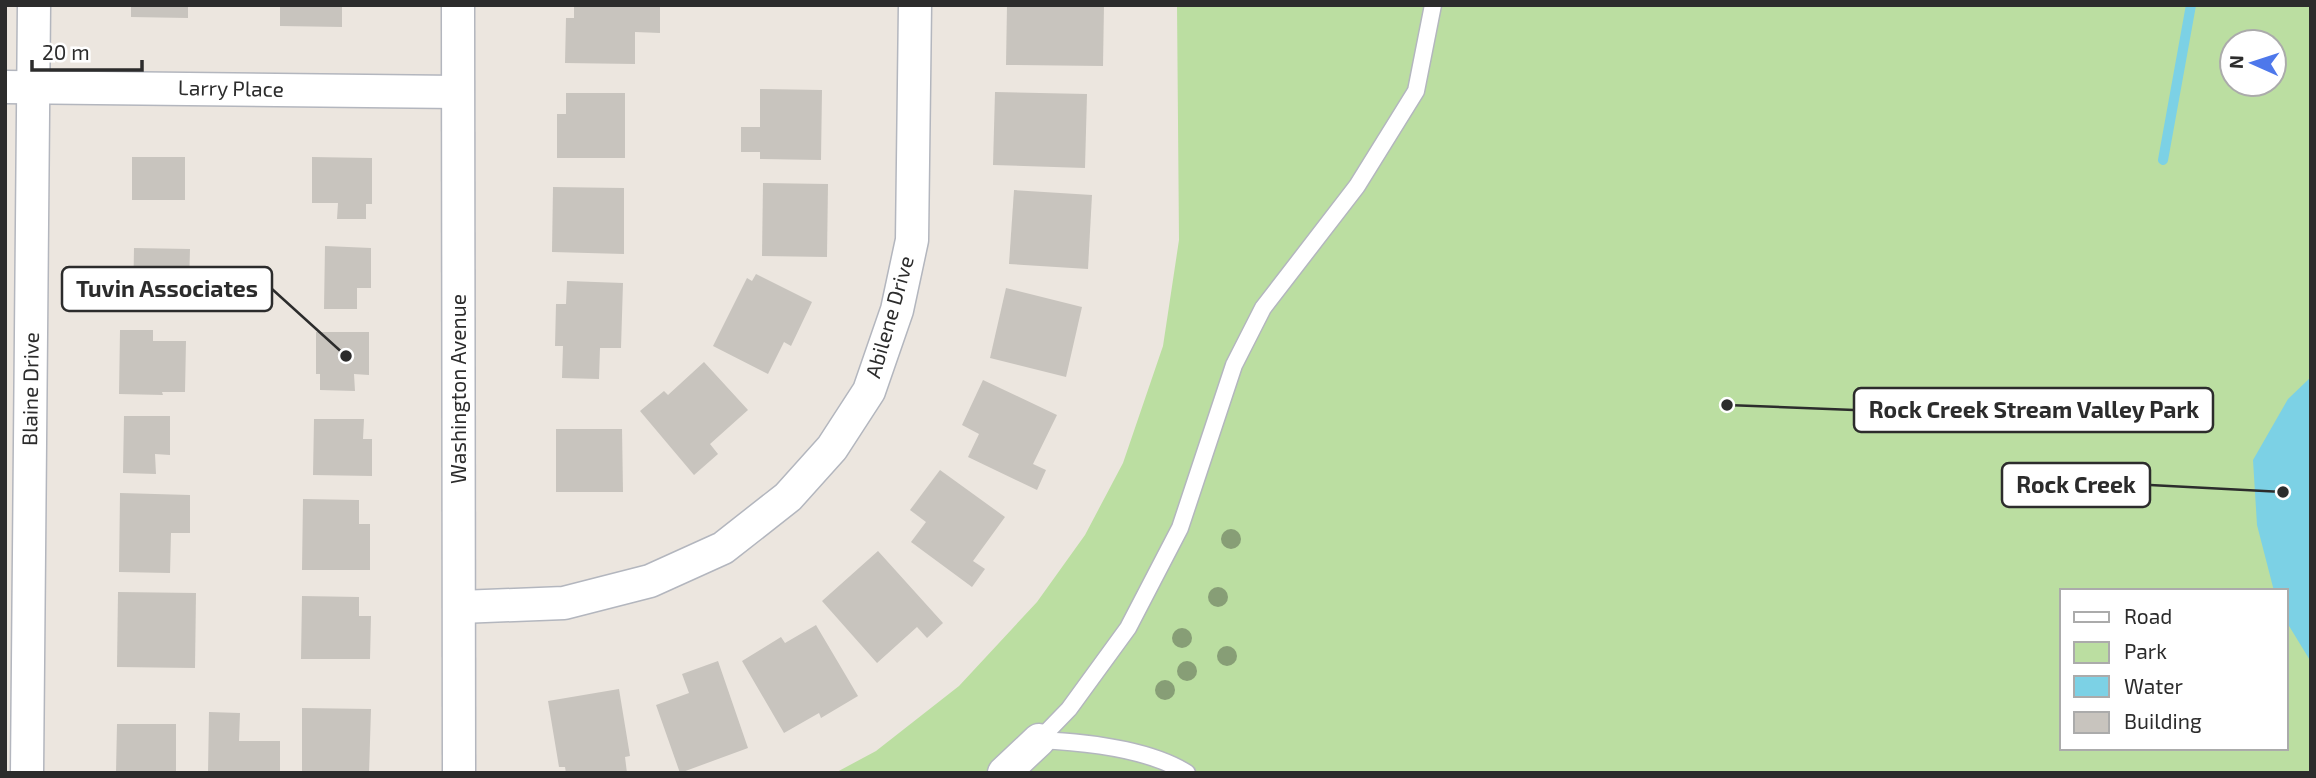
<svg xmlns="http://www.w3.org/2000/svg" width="2316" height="778" viewBox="0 0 2316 778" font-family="'Exo 2',sans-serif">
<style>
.green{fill:#bbdea1;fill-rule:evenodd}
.water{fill:#7cd1e5}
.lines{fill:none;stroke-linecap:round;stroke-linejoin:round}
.stream{stroke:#7cd1e5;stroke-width:10}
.building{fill:#c8c4be}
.lane-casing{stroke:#b3b6be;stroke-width:19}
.street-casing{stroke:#b3b6be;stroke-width:35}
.lane{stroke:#fff;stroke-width:16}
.street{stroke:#fff;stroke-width:32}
.tree{fill:#879e76}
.labels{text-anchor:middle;stroke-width:6;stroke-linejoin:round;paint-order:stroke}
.street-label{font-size:21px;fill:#2c2c2c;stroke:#fff}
.leader{fill:none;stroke:#2c2c2c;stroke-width:2.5}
.callout-dot{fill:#2c2c2c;stroke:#fff;stroke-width:2.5}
.callout{fill:#fff;stroke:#2c2c2c;stroke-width:2.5}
.callout-label{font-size:23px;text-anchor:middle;font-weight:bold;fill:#2c2c2c}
</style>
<rect width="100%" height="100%" fill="#ece6df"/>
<path class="green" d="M1177 5H2311V773H835L876 751 959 686 1037 602 1085 535 1123 463 1163 346 1179 240ZM2232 42H2274V84H2232ZM2062 591H2286V748H2062Z"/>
<polygon class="water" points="2311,377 2311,662 2286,621 2286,591 2274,591 2257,525 2253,460 2288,399"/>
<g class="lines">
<polyline class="stream" points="2163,160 2191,5"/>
</g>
<g class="building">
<polygon points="131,5 188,5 188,18 131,17"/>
<polygon points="280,5 342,5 342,27 280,26"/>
<polygon points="574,5 660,5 660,33 635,32 635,64 565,63 566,18 574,18"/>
<polygon points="1007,5 1104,5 1103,66 1006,65"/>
<polygon points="760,89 822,90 821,160 760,159 760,152 741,152 741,127 760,127"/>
<polygon points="995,92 1087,94 1085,168 993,165"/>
<polygon points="566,93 625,93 625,158 557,158 557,114 566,114"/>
<rect x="132" y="157" width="53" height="43"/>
<polygon points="312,157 372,158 372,204 366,204 366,219 337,219 338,203 312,203"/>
<polygon points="763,183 828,184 827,257 762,256"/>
<polygon points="553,187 624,188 624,254 552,252"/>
<polygon points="1014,190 1092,195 1088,269 1009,264"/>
<polygon points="325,246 371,248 371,288 357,288 357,309 324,309"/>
<polygon points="134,248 190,249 189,286 163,286 162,307 133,306"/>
<polygon points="756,274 812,302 791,346 784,342 768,374 713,346 747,278 752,281"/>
<polygon points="567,281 623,283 621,348 600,348 599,379 562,378 563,346 555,346 556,304 566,304"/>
<polygon points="1006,288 1082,307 1066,377 990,358"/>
<polygon points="120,330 153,330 153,341 186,341 185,392 162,392 163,395 119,394"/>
<polygon points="316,332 369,332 369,375 354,374 355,391 320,390 320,374 316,374"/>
<polygon points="704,362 748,410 710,444 718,454 694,475 640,411 664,391 668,395"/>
<polygon points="983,380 1057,415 1033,464 1046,470 1037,490 968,457 979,434 962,425"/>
<polygon points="124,416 170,416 170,455 155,454 156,474 123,473"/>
<polygon points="314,419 364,419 363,439 372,439 372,476 313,475"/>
<polygon points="556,429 622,429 623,492 556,492"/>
<polygon points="940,470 1005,517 973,561 985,569 972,587 911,542 926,522 910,510"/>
<polygon points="120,493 190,495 190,533 171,533 170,573 119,572"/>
<polygon points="303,499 359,500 359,524 370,524 370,570 302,570"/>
<polygon points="878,551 943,623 927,638 917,627 877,663 822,601"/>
<polygon points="118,592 196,593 195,668 117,667"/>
<polygon points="302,596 359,597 359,616 371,616 370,659 301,659"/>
<polygon points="816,625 858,696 821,718 819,713 784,733 742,661 781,637 785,643"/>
<polygon points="718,661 748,748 680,773 656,705 689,693 682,674"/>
<polygon points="619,689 630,756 625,757 627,773 566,773 565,767 559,767 548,701"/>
<polygon points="302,708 371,709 369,773 302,773"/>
<polygon points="209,712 240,713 239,741 280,741 280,773 208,773"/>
<polygon points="117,724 176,724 176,773 116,773"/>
</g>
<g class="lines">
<defs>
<g id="lane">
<polyline points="1039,740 1069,709 1128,628 1180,528 1234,365 1263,308 1357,186 1416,91 1433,5"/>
<path d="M1039 740C1083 742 1149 749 1187 773"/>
</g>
<g id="street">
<polyline points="458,5 459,773"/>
<polyline points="5,87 457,92"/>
<polyline points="460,607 564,603 650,581 723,548 788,497 832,448 869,391 897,310 912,240 915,5"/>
<polyline points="27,773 34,5"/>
<polyline points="1004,773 1039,740"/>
</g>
</defs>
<use href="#lane" class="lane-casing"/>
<use href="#street" class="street-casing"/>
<use href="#lane" class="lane"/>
<use href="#street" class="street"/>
</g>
<g class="tree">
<circle cx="1231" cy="539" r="10"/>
<circle cx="1218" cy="597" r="10"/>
<circle cx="1182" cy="638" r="10"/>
<circle cx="1227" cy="656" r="10"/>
<circle cx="1187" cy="671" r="10"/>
<circle cx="1165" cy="690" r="10"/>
</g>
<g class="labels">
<g class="street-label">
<text transform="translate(231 89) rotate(1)" y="7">Larry Place</text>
<text transform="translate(890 317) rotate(-74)" y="7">Abilene Drive</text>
<text transform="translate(31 389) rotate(-89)" y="7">Blaine Drive</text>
<text transform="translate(459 389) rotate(-90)" y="7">Washington Avenue</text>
</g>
</g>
<path class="leader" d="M346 356L272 289M1727 405L1854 410M2283 492L2150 485"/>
<g class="callout-dot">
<circle cx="346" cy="356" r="7"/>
<circle cx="1727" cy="405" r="7"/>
<circle cx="2283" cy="492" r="7"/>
</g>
<g class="callout">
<rect x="62" y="267" width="210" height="44" rx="7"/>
<rect x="1854" y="388" width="359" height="44" rx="7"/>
<rect x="2002" y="463" width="148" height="44" rx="7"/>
</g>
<g class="callout-label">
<text x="167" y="297">Tuvin Associates</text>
<text x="2034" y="418">Rock Creek Stream Valley Park</text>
<text x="2076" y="493">Rock Creek</text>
</g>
<rect width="2316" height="778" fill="none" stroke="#2c2c2c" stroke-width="14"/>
<rect x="2060" y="589" width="228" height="161" fill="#ffffff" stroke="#ababab" stroke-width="2"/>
<rect x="2074" y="612" width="35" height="10" fill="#ffffff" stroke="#ababab" stroke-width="2"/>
<text x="2124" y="624" font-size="21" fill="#2c2c2c">Road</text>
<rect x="2074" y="642" width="35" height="21" fill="#bbdea1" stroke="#ababab" stroke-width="2"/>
<text x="2124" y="659" font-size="21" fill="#2c2c2c">Park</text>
<rect x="2074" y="676" width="35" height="21" fill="#7cd1e5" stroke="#ababab" stroke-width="2"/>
<text x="2124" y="694" font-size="21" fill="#2c2c2c">Water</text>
<rect x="2074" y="712" width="35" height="21" fill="#c8c4be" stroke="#ababab" stroke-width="2"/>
<text x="2124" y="729" font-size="21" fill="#2c2c2c">Building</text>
<g transform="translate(2253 63) rotate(273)"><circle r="33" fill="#ffffff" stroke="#ababab" stroke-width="2"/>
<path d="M0-5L12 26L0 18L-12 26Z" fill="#4e78eb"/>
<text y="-10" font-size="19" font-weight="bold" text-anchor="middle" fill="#2c2c2c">N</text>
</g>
<path d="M32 60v10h110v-10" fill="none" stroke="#2c2c2c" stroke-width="3.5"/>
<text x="42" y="60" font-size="21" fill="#2c2c2c" stroke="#ffffff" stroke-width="5" paint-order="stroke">20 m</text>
</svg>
